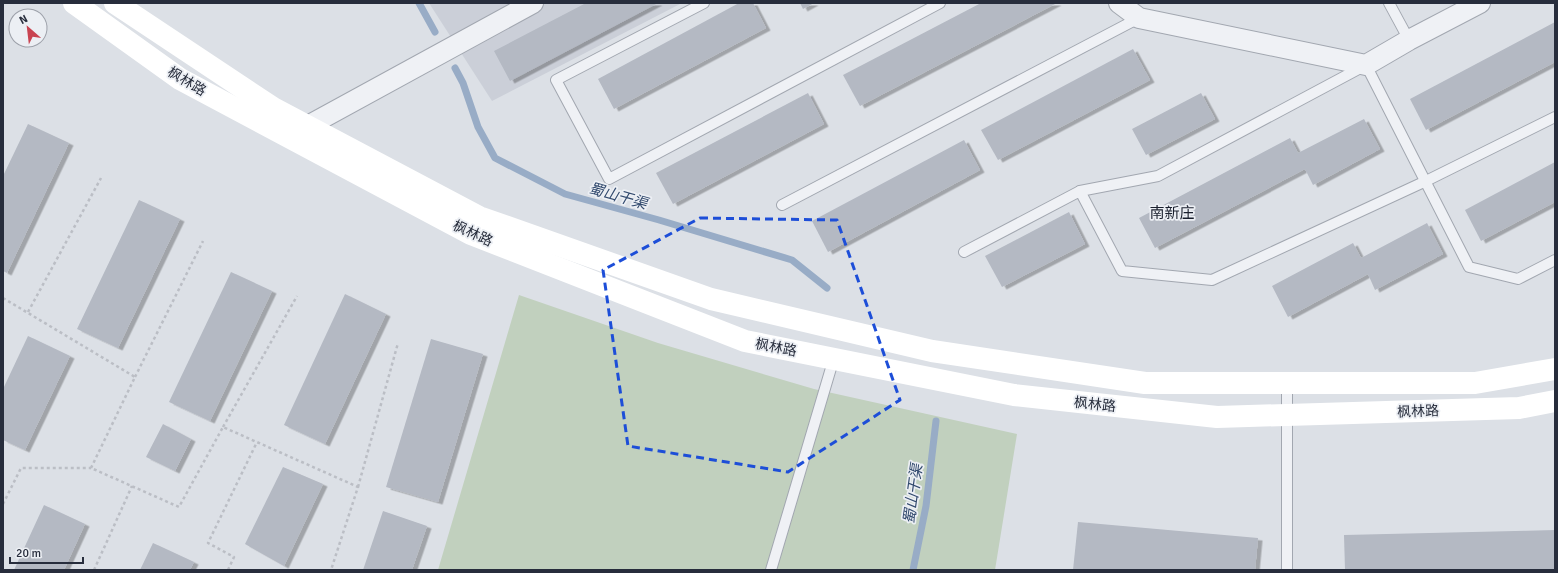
<svg xmlns="http://www.w3.org/2000/svg" width="1558" height="573" viewBox="0 0 1558 573" font-family="Signika,'Noto Sans SC',sans-serif">
<style>
.built{fill:#cbcfd8}
.green{fill:#c1d0be}
.lines{fill:none;stroke-linecap:round;stroke-linejoin:round}
.stream{stroke:#98acc6;stroke-width:7}
.building{fill:#b4b9c3;filter:url(#shadow)}
.service-casing{stroke:#a2a7b0;stroke-width:12}
.minor-casing{stroke:#a2a7b0;stroke-width:22}
.path{stroke:#bbbec5;stroke-width:2.5;stroke-dasharray:3 3;stroke-linecap:butt}
.service{stroke:#eff1f5;stroke-width:10}
.minor{stroke:#eff1f5;stroke-width:20}
.secondary{stroke:#fff;stroke-width:22}
.marked{fill:none;stroke:#1d4ed8;stroke-width:3;stroke-dasharray:8 5;stroke-linejoin:round}
.labels{text-anchor:middle;stroke-width:3.5;stroke-linejoin:round;paint-order:stroke}
.street-label{font-size:14px;fill:#272d3c;stroke:#eceff4}
.water-label{font-size:15px;font-style:italic;fill:#324a6e;stroke:#eceff4}
.neighbourhood-label{font-size:15px;fill:#191f2d;stroke:#eceff4}
</style>
<defs>
<filter id="shadow"><feDropShadow dx="4.5" dy="2.5" stdDeviation="0" flood-color="#0004"/></filter>
</defs>
<rect width="100%" height="100%" fill="#dce0e6"/>
<polygon class="built" points="429,3 682,3 492,101"/>
<polygon class="green" points="519,295 658,343 814,389 1017,434 995,570 438,570"/>
<g class="lines">
<g class="stream">
<polyline points="419,3 435,32"/>
<polyline points="455,68 463,83 478,127 495,158 565,194 659,220 792,260 827,288"/>
<polyline points="913,570 926,506 936,421"/>
</g>
</g>
<g class="building">
<polygon points="586,3 658,3 510,81 494,51"/>
<polygon points="739,3 753,3 766,28 614,109 598,79"/>
<polygon points="800,3 814,3 803,9"/>
<polygon points="981,3 1057,3 860,106 843,75"/>
<polygon points="1555,22 1555,62 1426,130 1410,99"/>
<polygon points="1133,49 1150,80 998,160 981,130"/>
<polygon points="808,93 824,124 673,204 656,173"/>
<polygon points="1201,93 1215,119 1146,155 1132,129"/>
<polygon points="1364,119 1380,149 1313,185 1305,169 1155,248 1139,218 1290,138 1298,153"/>
<polygon points="28,124 69,143 7,273 3,271 3,176"/>
<polygon points="964,140 980,170 828,252 812,221"/>
<polygon points="1555,162 1555,202 1481,241 1465,210"/>
<polygon points="139,200 180,219 118,348 77,329"/>
<polygon points="1069,212 1085,244 1002,287 985,256"/>
<polygon points="1427,223 1443,254 1375,290 1368,274 1288,317 1272,286 1353,243 1361,258"/>
<polygon points="231,272 272,291 210,421 169,402"/>
<polygon points="345,294 386,314 325,444 284,425"/>
<polygon points="28,336 70,356 25,450 3,440 3,389"/>
<polygon points="431,339 483,354 438,502 386,487"/>
<polygon points="163,424 191,439 175,471 146,457"/>
<polygon points="283,467 323,484 284,566 245,544"/>
<polygon points="44,505 85,524 64,570 14,570"/>
<polygon points="383,511 427,526 412,570 363,570"/>
<polygon points="1078,522 1258,538 1255,570 1073,570"/>
<polygon points="1555,530 1555,570 1345,570 1344,535"/>
<polygon points="153,543 194,562 190,570 140,570"/>
</g>
<g class="lines">
<defs>
<g id="service">
<polyline points="704,3 556,80 609,179 940,3"/>
<polyline points="1389,3 1409,40"/>
<polyline points="1080,191 1158,176 1366,65 1469,267 1518,279 1555,260"/>
<polyline points="782,205 1139,18"/>
<polyline points="964,252 1080,191 1122,271 1212,280 1426,181 1555,117"/>
<polyline points="1287,383 1287,570"/>
<polyline points="771,570 834,358"/>
</g>
<g id="minor">
<polyline points="1119,3 1139,18 1366,65 1409,40 1480,3"/>
<polyline points="295,133 533,3"/>
</g>
</defs>
<use href="#service" class="service-casing"/>
<use href="#minor" class="minor-casing"/>
<g class="path">
<polyline points="3,298 135,377 91,468 179,507 223,427 358,487 331,570"/>
<polyline points="28,312 101,178"/>
<polyline points="135,377 203,241"/>
<polyline points="223,427 297,296"/>
<polyline points="358,487 398,343"/>
<polyline points="3,504 21,468 91,468"/>
<polyline points="94,570 132,486"/>
<polyline points="228,570 234,557 208,543 257,442"/>
</g>
<use href="#service" class="service"/>
<use href="#minor" class="minor"/>
<g class="secondary">
<polyline points="74,3 180,79 471,234 745,341 1014,395 1217,417 1519,408 1555,401"/>
<polyline points="115,3 273,108 479,217 711,299 932,351 1145,383 1475,383 1555,369"/>
</g>
</g>
<path class="marked" d="M700 218 837 220 900 400 788 472 628 446 603 270Z"/>
<g class="labels">
<g class="street-label">
<text transform="translate(187 81) rotate(31)" y="5">枫林路</text>
<text transform="translate(473 233) rotate(25)" y="5">枫林路</text>
<text transform="translate(776 347) rotate(11)" y="5">枫林路</text>
<text transform="translate(1095 404) rotate(6)" y="5">枫林路</text>
<text transform="translate(1418 411) rotate(-2)" y="5">枫林路</text>
</g>
<g class="water-label">
<text transform="translate(618 196) rotate(16)" y="5">蜀山干渠</text>
<text transform="translate(913 494) rotate(-82)" y="5">蜀山干渠</text>
</g>
<g class="neighbourhood-label">
<text x="1172" y="218">南新庄</text>
</g>
</g>
<rect width="1558" height="573" fill="none" stroke="#272d3c" stroke-width="8"/>
<g transform="translate(28 28) rotate(332)"><circle r="19" fill="#eceff4" stroke="#9da1aa"/>
<path d="M0-3L7 15L0 10L-7 15Z" fill="#c94351"/>
<text y="-6" font-size="11" font-weight="bold" text-anchor="middle" fill="#272d3c">N</text>
</g>
<path d="M10 557v6h73v-6" fill="none" stroke="#272d3c" stroke-width="2"/>
<text x="16" y="557" font-size="12" fill="#272d3c" stroke="#eceff4" stroke-width="3" paint-order="stroke">20 m</text>
</svg>
